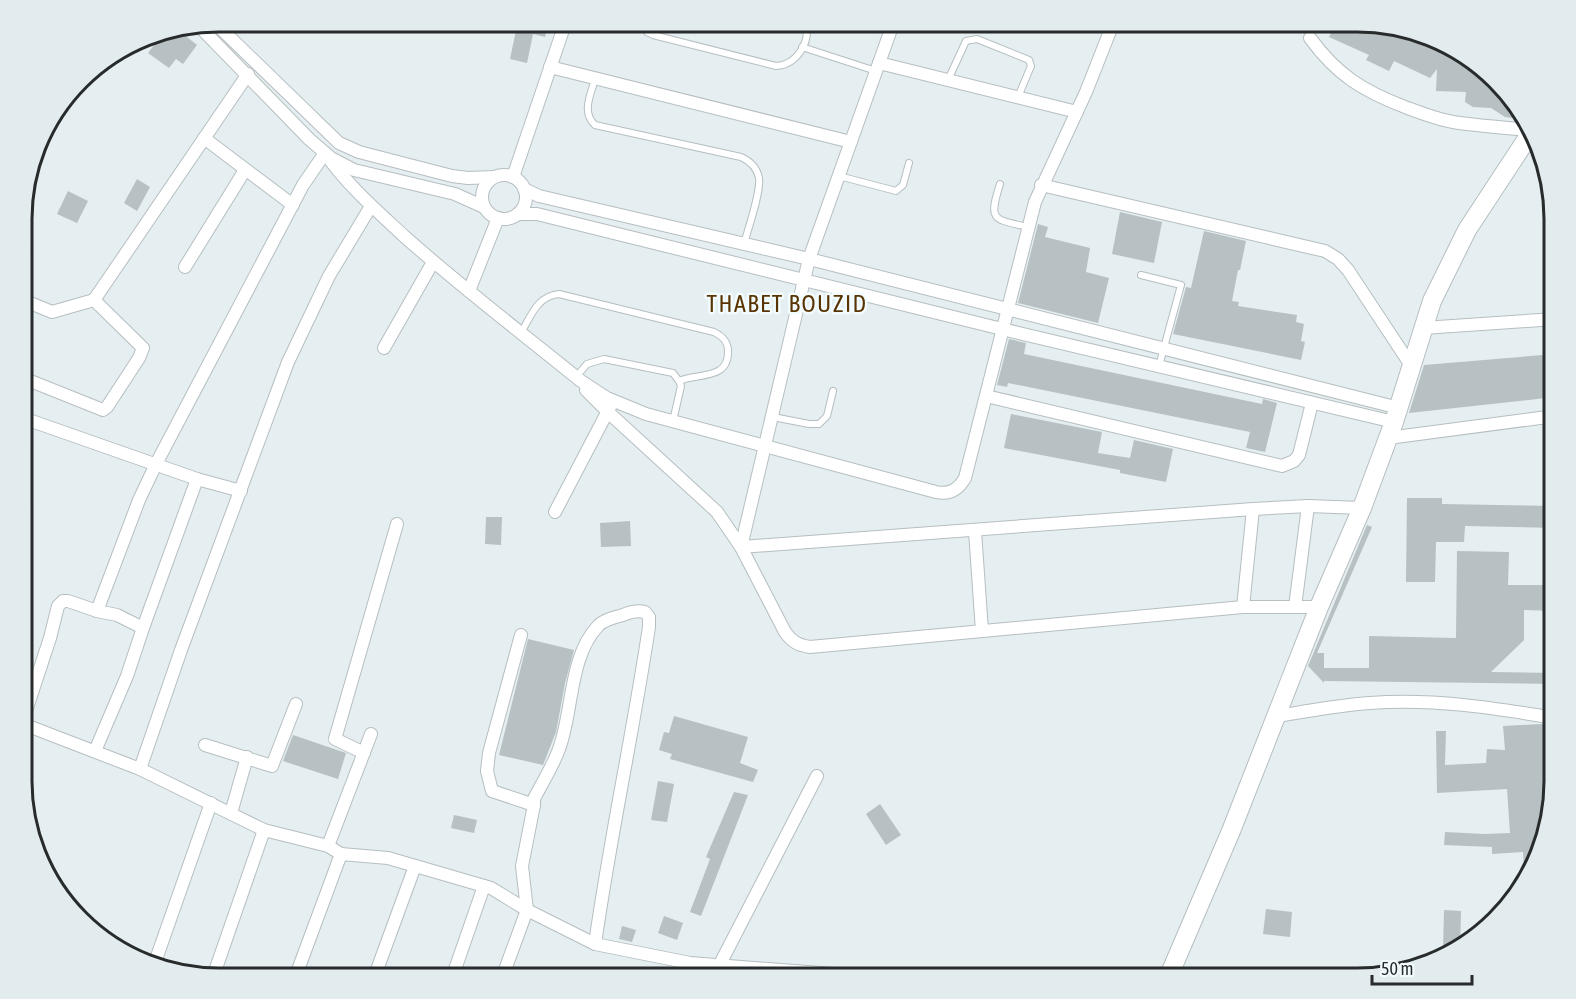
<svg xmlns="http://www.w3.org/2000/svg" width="1576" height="999" viewBox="0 0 1576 999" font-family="'Asap Condensed',sans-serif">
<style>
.building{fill:#b7c0c2}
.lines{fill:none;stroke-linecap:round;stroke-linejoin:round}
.lane-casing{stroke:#b6bec1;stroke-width:8}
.street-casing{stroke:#b6bec1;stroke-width:14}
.secondary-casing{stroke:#b6bec1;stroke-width:20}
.lane{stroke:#fff;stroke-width:6}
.street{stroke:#fff;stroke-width:12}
.secondary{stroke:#fff;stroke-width:18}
.labels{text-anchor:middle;stroke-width:5;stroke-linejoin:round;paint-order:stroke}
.quarter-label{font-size:24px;letter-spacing:1.5px;fill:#5a3302;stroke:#f2fcfe}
.rim{fill:none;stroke:#282b2c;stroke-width:3}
</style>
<rect width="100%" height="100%" fill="#e5eef0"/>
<g class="building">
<polygon points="518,21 549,21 545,37 533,34 527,63 510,59"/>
<polygon points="1337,21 1358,21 1409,28 1433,39 1430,45 1449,46 1467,54 1518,109 1512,118 1505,117 1491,108 1473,107 1465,102 1466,92 1436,91 1437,69 1430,78 1394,61 1389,71 1366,60 1369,55 1329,37"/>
<polygon points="177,29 197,45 183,64 176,59 169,68 148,53 164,32"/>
<polygon points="137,179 150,187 137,211 124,203"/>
<polygon points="68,191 88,201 77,223 57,214"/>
<polygon points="1120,212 1162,222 1154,263 1112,254"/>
<polygon points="1038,224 1048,227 1045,237 1090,248 1086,272 1109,278 1098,323 1018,303"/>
<polygon points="1204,231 1246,241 1240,270 1238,270 1232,301 1239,302 1238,306 1297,315 1296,322 1304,324 1301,341 1305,342 1301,360 1173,334 1186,287 1191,288"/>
<polygon points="1009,339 1026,343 1024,354 1262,404 1263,399 1277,403 1265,452 1246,448 1250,432 1008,383 1007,387 997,385"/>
<polygon points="1555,354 1555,397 1409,413 1424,365"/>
<polygon points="1011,414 1102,432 1098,453 1130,458 1134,440 1173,449 1166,482 1120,473 1120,470 1004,448"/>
<polygon points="1407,498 1442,498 1442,504 1555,506 1555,528 1465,526 1464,542 1436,542 1435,582 1406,582"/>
<polygon points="486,517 502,517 501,545 485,544"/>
<polygon points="630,521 631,546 601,547 600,523"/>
<polygon points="1367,525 1372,527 1317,653 1324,653 1324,668 1369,668 1369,636 1456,638 1457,551 1509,552 1508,585 1555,585 1555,611 1524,610 1524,640 1491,672 1555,673 1555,684 1324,681 1324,683 1308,666"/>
<polygon points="528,639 574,650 565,683 556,732 543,765 499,755"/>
<polygon points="674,716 748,737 740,763 758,770 753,782 670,759 672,754 659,750 664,732 669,733"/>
<polygon points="1541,724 1555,726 1555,793 1525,879 1523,852 1492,854 1492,847 1444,845 1445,832 1485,834 1510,833 1507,789 1437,793 1436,731 1446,731 1445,765 1486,763 1487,749 1505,750 1503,726"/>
<polygon points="293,735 346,753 338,779 283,761"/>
<polygon points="658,781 674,784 667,822 651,820"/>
<polygon points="734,792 748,795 701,916 690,912 710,859 706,857"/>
<polygon points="880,804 901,835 886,845 866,814"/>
<polygon points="454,815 477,820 474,833 451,828"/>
<polygon points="1266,909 1292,912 1290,937 1263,934"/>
<polygon points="1444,910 1461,911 1460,948 1456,951 1443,951"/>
<polygon points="664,916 683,923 677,940 658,933"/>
<polygon points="622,926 636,930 632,942 619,939"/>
</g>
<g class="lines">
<defs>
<g id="lane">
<path d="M641 21 647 32 653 35 776 66C797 65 812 41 805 21"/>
<polyline points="802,47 876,71"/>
<path d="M595 79C591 94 581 112 595 125L741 157C750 161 757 168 759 178 761 192 748 229 744 244"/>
<polyline points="948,80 966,41 977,39 1029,60 1031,66 1018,97"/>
<polyline points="839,176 896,191 903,185 909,163"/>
<path d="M1000 184C988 221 993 219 1028 227"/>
<polyline points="1141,275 1181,285 1159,366"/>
<path d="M521 333C531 316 537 296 559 294L714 332C722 336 728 341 728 351 729 380 698 373 679 381"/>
<polyline points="576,377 587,364 604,359 673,373 679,381 681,386 673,421"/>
<polyline points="773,417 809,424 819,424 827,416 833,391"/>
</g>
<g id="street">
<polyline points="894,21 809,259 741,547 1253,509 1308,506 1362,508"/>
<polyline points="214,22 339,143 359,152 452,176 468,178 494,177"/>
<polyline points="198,25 309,139 331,158 354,170 455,194 484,207"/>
<path d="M1310 38C1337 75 1363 91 1405 107 1421 113 1436 119 1453 122 1479 126 1506 128 1532 130"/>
<polyline points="879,63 1077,112"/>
<polyline points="550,67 851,142"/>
<polyline points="204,138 293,205"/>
<circle cx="504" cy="197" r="22"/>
<polyline points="513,177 566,21"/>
<polyline points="1041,185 1325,251 1338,259 1348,270 1412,367"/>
<polyline points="524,189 539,196 809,259 1399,408"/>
<polyline points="518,214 537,214 1002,329 1394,422"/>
<polyline points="185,267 245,170"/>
<polyline points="469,291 498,218"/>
<polyline points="23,300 52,312 94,300 143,348 139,358 107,407 103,410 23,378"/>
<polyline points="94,300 248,74"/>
<polyline points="1423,328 1555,319"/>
<polyline points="384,348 433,262"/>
<path d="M586 390 608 412 717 512 741 547 785 632C792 642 798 645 810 647L1243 607H1319"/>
<polyline points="986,396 1282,466 1294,461 1299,455 1312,403"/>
<polyline points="23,418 197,479"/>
<polyline points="1388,438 1555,416"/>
<polyline points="555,512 610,407"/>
<polyline points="975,531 982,631"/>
<polyline points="1243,607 1253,509"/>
<polyline points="1295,607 1308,506"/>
<polyline points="143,628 197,479 241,491"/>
<path d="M1278 716C1308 711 1339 705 1370 703 1432 698 1494 708 1555 718"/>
<polyline points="23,720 50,638 58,606 63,601 68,601 97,611"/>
<polyline points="23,724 140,769 264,830 328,846 341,854 388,858 491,888 527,910 595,944 690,963 886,978"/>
<polyline points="205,745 272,766 296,704"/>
<path d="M95 751 127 676 143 628 117 615 97 611 139 500 156 464 303 185 325 153C347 185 376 210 404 236 461 287 522 333 581 381L607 398 646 414 936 492C949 495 958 490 965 478L1035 202 1086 92 1114 21"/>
<polyline points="364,753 335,739 397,524"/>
<polyline points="140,769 181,650 288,362 329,276 371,206"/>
<path d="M534 805V799C542 783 553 766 559 749 573 712 569 656 598 626 603 620 615 617 623 615 630 612 637 610 645 612L649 617V627C633 733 610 838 595 944"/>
<polyline points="231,813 247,757"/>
<polyline points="328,846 371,734"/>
<polyline points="154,965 211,803"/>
<polyline points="719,966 817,776"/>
<polyline points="213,977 264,830"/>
<polyline points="295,978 341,854"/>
<polyline points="374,978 415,866"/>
<polyline points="452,978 484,886"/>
<polyline points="502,978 527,910 522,866 534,805 492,791 487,771 489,753 521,635"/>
</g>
<polyline id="secondary" points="1168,978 1231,831 1319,607 1362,508 1394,422 1432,301 1467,230 1532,131"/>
</defs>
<use href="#lane" class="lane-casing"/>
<use href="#street" class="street-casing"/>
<use href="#secondary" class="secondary-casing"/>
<use href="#lane" class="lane"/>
<use href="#street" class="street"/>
<use href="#secondary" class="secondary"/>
</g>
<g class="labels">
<g class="quarter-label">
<text x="787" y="312">THABET BOUZID</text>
</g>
</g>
<path d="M0 0H1576V999H0ZM219 32H1357A187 187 0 0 1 1544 219V781A187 187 0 0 1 1357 968H219A187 187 0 0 1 32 781V219A187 187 0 0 1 219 32Z" fill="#e2ebed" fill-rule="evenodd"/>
<path class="rim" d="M219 32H1357A187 187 0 0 1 1544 219V781A187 187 0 0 1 1357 968H219A187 187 0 0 1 32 781V219A187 187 0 0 1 219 32Z"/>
<path d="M1372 975v9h100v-9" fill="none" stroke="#282b2c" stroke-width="3"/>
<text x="1381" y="975" font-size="18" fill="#282b2c" stroke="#f2fcfe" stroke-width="4.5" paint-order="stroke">50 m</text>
</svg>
